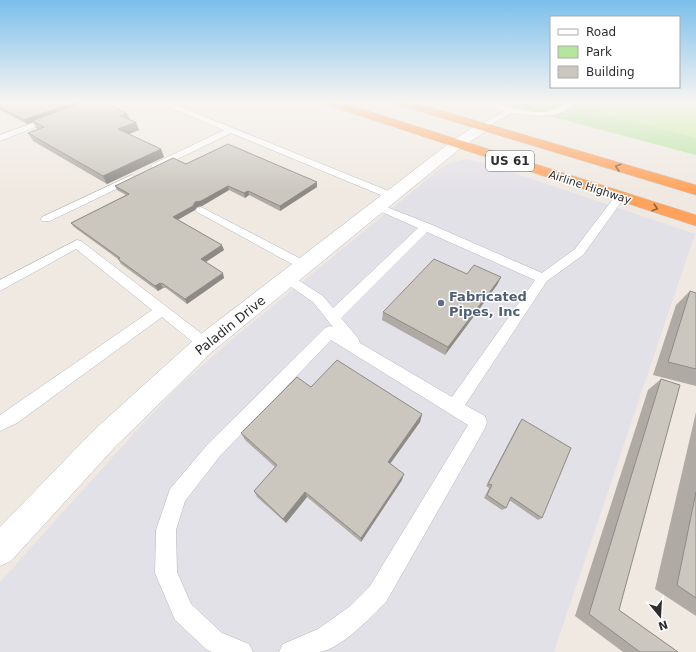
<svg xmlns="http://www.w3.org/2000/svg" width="696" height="652" viewBox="0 0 696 652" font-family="'DejaVu Sans',sans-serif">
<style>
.industrial{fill:#e3e1e8}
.green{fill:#b6e59e}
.pitch{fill:#c9ec9a}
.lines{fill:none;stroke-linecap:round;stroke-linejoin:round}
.lane-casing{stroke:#b4b7c1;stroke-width:1}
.street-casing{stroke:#b4b7c1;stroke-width:1}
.highway-casing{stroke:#c9c9c9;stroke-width:1}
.lane{fill:#fff;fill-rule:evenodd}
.street{fill:#fff;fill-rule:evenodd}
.highway{fill:#ffa35c;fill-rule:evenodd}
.wall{fill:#afaba4}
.shaded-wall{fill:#8e8b86}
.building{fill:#cbc7bf;stroke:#8e8b86}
.oneway{stroke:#8c6343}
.service-dot{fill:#5c6f8a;stroke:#fff;stroke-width:1.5}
.labels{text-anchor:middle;stroke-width:3;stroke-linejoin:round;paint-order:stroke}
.far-street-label{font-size:11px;fill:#2e2e2e;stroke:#fff}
.shield{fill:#fff;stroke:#6d6d6d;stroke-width:1}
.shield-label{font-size:12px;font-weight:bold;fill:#2e2e2e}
.service-label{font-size:13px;font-weight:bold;fill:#4e5e75;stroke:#fff;text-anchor:start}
.street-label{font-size:13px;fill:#2e2e2e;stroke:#fff}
</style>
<rect width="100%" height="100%" fill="#efe9e1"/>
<polygon class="industrial" points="466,159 484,163 695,234 554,652 0,652 0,582 138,429 177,388 235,337 440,169 449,163"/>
<polygon class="green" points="493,101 696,101 696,155"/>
<polygon class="pitch" points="618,101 696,101 696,138 599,113"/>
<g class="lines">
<defs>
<g id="lane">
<polygon points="155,101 166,101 396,194 397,196 396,198 388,198 231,133 159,168 153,168 151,166 153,164 224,130"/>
<path d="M475 101C498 101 518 112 541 112 558 112 562 101 576 101L565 111 554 115 535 116 512 113 483 129H480V125L505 111Z"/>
<polygon points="49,117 55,117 56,119 0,141 0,135"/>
<polygon points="132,175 137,178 135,180 50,221 42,221 41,219 42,217"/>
<path d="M620 194 625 197 583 255 547 281 465 405 485 416 487 422 485 428 386 602C371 617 341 649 320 652 307 652 292 652 279 652L283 644 318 629 349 607 370 586 468 425 331 340 220 456 185 501 176 530 177 572 191 604 222 633 249 644 253 652H212L206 649 175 620 155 573 156 530 170 489 208 444 325 328 330 326 333 327 313 302 284 282 282 279 284 276 288 275 292 276 323 296 333 308 418 228 375 209 374 207 375 205 379 204 430 224 542 273 575 249 616 195ZM427 232 535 280 452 397 360 343 358 338 341 318Z"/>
<polygon points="201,207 309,263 311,266 309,269 305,270 301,269 197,212 196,210 197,208"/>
<polygon points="77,240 81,241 210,340 212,344 210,348 205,350 200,348 162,317 17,423 0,431 0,415 152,310 76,249 0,291 0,280"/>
</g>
<polygon id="street" points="483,123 488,124 489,127 488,130 462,147 213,351 114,448 11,561 0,566 0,527 94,430 197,337 452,141 478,124"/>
<g id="highway">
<polygon points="319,101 337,101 696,215 696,226 321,103"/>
<polygon points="390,101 409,101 696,185 696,195 392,103"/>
</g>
</defs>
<use href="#lane" class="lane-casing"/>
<use href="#street" class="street-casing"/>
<use href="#highway" class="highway-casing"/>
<use href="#lane" class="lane"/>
<use href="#street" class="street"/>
<use href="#highway" class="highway"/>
</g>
<g class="wall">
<polygon points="0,101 127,113 129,120 139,130 128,134 164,157 107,184 33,141 28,133 38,129 37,129 33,122 27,124 0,110"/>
<polygon points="186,164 317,182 317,187 280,211 249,195 245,198 229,190 202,206 197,207 195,210 178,220 224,250 205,262 224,278 187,304 166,288 163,288 158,291 121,264 118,259 74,227 71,223 126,195 117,190 115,186"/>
<polygon points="467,274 501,277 497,285 445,355 382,320 383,312"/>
<polygon points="690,291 696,293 696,386 653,375 676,305"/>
<polygon points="661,379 619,610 678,652 623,652 575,616 648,390"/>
<polygon points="311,387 422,414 420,422 390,464 402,480 361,542 307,497 286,523 257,497 254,491 275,467 245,440 241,433"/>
<polygon points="696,412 696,616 655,589"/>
<polygon points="522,419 542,518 538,520 509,500 506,508 502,510 484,498 489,488 486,486 519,423"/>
</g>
<g class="shaded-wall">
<polygon points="77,101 88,102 27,124 24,120"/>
<polygon points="127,113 130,120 120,116"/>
<polygon points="136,122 139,130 122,137 118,129"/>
<polygon points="161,149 164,157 107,184 103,176"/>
<polygon points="317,182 317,187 280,211 280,206"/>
<polygon points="228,186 229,190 202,206 197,207 195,210 175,221 173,217 195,202"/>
<polygon points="248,191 249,195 245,198 244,193"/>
<polygon points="222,245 224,250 203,264 201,259"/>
<polygon points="223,273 224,278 187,304 185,299"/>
<polygon points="501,277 497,285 445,355 448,347"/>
<polygon points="160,283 163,288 158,291 155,286"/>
<polygon points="422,414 420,422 387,468 388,462"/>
<polygon points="404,474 402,480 361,542 361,538"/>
<polygon points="305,492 307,497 286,523 283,519"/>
</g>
<g class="building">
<polygon points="0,101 77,101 24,120 0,107"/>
<polygon points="86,101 100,101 127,113 120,116 136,122 118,129 161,149 103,176 28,133 44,127 32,121"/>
<polygon points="228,144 317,182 280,206 248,191 244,193 228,186 201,201 195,202 193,206 173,217 222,245 201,259 223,273 185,299 163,284 160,283 155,286 118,259 120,258 71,223 129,194 115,186 173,158 186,164"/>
<polygon points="434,259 467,274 474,265 501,277 448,347 383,312"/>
<polygon points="690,291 696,293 696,369 668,362"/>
<polygon points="337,360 422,414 388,462 404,474 361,538 305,492 283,519 254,491 277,465 241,433 297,377 311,387"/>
<polygon points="661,379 680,385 619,610 678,652 640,652 589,614"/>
<polygon points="522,419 571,448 542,518 511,497 506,508 487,495 492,485 488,484"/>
<polygon points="696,492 696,598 677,585"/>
</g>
<defs><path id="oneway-chevron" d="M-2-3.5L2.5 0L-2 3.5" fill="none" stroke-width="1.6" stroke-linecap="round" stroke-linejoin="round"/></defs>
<g class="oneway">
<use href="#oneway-chevron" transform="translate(618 167) rotate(-164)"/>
<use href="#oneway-chevron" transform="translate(655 208) rotate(18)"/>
</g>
<linearGradient id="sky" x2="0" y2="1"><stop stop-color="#7abfeb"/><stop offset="0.53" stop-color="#f8f5f2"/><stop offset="1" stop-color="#f8f5f2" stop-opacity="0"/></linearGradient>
<rect width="696" height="192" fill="url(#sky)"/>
<circle class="service-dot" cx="441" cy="303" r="4"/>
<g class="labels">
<g class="far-street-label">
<text transform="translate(590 187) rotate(18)" y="4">Airline Highway</text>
</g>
<rect class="shield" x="486" y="151" width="48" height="20" rx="3"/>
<g class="shield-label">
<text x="510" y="165">US 61</text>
</g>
<g class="service-label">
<text x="449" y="301">Fabricated<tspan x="449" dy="15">Pipes, Inc</tspan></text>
</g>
<g class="street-label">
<text transform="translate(230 325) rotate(-39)" y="5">Paladin Drive</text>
</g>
</g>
<rect x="550" y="16" width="130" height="72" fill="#ffffff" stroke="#ababab"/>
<rect x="558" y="29" width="20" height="6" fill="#ffffff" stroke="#ababab"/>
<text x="586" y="36" font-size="12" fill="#2e2e2e">Road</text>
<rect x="558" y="46" width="20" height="12" fill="#b6e59e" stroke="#ababab"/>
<text x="586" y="56" font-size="12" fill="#2e2e2e">Park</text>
<rect x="558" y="66" width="20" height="12" fill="#cbc7bf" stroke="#ababab"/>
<text x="586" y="76" font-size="12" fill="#2e2e2e">Building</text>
<g transform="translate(660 616) rotate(162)" stroke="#ffffff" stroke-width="3" paint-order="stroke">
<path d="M0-3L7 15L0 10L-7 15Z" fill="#2e2e2e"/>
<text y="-6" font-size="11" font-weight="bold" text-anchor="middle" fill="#2e2e2e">N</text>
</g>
</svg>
